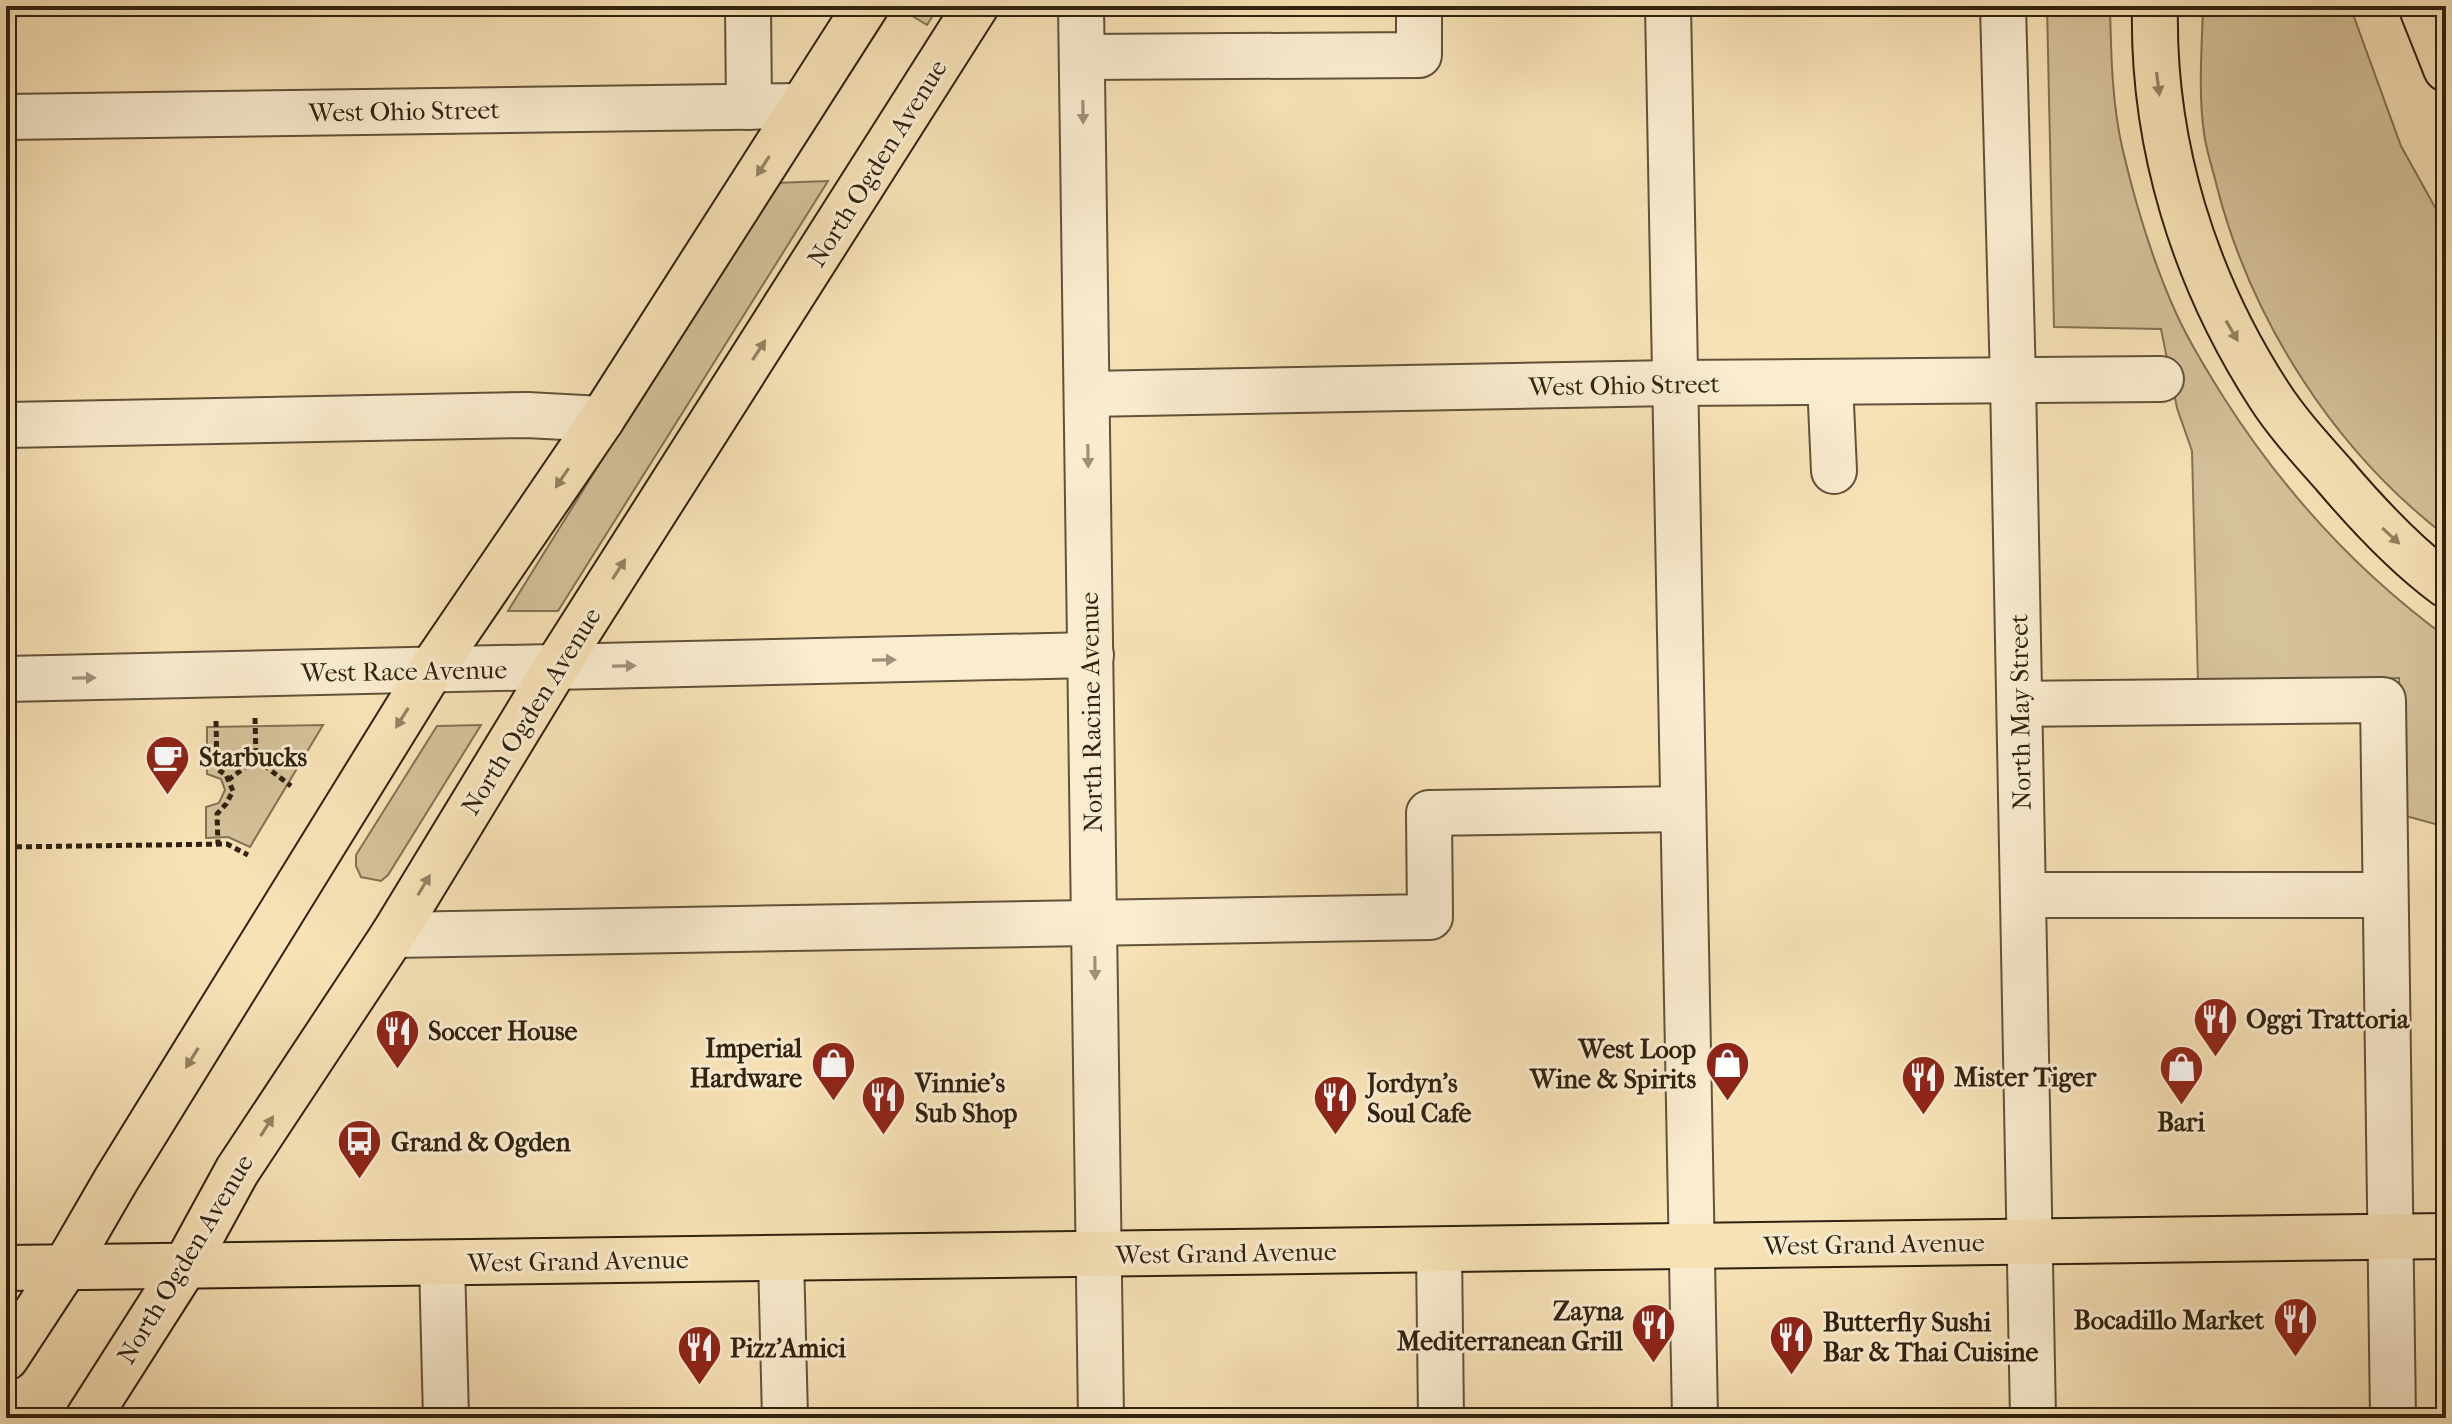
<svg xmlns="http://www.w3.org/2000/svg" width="2452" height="1424" viewBox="0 0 2452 1424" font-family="'IM FELL French Canon',serif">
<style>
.green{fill:#d5c19a;stroke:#827254;stroke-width:2}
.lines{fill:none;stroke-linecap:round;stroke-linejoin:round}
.minor-casing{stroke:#625239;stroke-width:48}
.major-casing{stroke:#30220f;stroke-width:48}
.highway-casing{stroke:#30220f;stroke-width:48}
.path{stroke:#30220f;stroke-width:5;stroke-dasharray:6 4;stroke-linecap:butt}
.minor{stroke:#faecd0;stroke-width:44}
.major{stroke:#f7e2b6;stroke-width:44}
.highway{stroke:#f7e2b6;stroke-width:44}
.oneway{fill:#948262}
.oneway2{fill:#9f9179}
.labels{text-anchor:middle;stroke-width:6;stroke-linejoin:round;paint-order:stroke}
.street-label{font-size:26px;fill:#30220f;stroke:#faecd0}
.poi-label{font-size:26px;font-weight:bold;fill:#30220f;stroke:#faecd0;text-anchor:start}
</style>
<rect width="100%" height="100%" fill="#f7e2b6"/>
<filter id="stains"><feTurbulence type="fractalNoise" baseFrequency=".0025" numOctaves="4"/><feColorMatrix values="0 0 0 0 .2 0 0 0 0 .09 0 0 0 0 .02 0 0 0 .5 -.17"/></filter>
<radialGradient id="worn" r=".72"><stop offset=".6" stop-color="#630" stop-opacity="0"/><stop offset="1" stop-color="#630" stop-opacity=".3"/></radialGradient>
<g class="green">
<polygon points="896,6 939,6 927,25"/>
<path d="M2047 6H2110C2111 54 2112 105 2123 151 2136 206 2153 262 2176 313 2189 342 2207 371 2224 398 2284 492 2356 571 2446 637V827L2402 815 2399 678 2198 685 2192 451 2177 408 2161 329 2054 327Z"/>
<path d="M2203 6H2350L2401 146 2446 227V536C2335 451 2252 322 2217 187 2213 169 2206 151 2204 133 2198 91 2202 48 2203 6Z"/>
<polygon points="828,181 558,611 508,611 774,183"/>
<polygon points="323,725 250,847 228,837 206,838 206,807 219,803 225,790 221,779 207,774 207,727"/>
<polygon points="481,725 388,875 381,881 361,877 356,866 356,855 437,726"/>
</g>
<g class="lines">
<defs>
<g id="minor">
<polyline points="748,6 749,107"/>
<polyline points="1081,6 1101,1418"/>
<polyline points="1668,6 1695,1418"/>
<polyline points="2003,6 2013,381 2033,1418"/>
<polyline points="1082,57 1419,55 1419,6"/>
<polyline points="6,117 801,106"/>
<polyline points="1830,382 1834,471"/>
<polyline points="1087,394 1674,383 2161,379"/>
<polyline points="6,425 527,415 602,419"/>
<polyline points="6,679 1091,655"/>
<polyline points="2020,704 2383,700 2393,1418"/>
<polyline points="2023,895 2385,895"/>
<polyline points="393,935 1430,917 1429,813 1683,809"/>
<polyline points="1439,1250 1441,1418"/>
<polyline points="781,1258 785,1418"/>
<polyline points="442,1263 446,1418"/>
</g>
<g id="major">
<polyline points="6,1268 2446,1236"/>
<polyline points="6,1358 65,1268 116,1180 431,670 602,419 866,6"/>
<polyline points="88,1418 185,1266 237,1171 393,935 556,667 976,6"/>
</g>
<g id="highway">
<path d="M2155 6C2152 144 2194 279 2269 395 2287 423 2311 449 2334 475 2367 514 2404 554 2446 585"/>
<polyline points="2421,6 2446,69"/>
</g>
</defs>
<use href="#minor" class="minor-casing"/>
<use href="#major" class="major-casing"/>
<use href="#highway" class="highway-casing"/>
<g class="path">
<polyline points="216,721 217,769 226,775 233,791 226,804 217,814 218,844"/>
<polyline points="256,759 291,786"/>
<polyline points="228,780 256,759 255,718"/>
<polyline points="6,847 227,844 248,855"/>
</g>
<use href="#minor" class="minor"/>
<use href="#major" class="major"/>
<use href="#highway" class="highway"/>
</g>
<defs><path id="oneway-solid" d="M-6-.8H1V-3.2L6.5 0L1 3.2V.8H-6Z" transform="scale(2)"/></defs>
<g class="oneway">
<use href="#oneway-solid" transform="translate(2158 84) rotate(83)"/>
<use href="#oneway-solid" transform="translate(763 166) rotate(123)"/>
<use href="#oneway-solid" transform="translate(2232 331) rotate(60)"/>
<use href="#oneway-solid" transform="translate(759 350) rotate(-57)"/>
<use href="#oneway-solid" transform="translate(562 478) rotate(124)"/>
<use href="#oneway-solid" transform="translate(2391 536) rotate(43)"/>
<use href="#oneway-solid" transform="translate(619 569) rotate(-57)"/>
<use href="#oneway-solid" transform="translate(402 718) rotate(122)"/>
<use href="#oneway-solid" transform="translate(424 885) rotate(-59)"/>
<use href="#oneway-solid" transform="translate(192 1058) rotate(122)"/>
<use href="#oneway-solid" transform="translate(267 1126) rotate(-57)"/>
</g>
<g class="oneway2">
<use href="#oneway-solid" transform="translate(1083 112) rotate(89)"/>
<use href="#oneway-solid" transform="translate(1088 456) rotate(89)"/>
<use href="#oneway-solid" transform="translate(884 660) rotate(-1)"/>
<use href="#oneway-solid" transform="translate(624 666) rotate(-1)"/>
<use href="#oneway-solid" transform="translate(84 678) rotate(-1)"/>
<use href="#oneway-solid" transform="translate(1095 968) rotate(89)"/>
</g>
<defs>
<symbol id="cafe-pin" viewBox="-11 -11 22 30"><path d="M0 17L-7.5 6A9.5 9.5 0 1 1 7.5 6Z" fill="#8f2418" stroke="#faecd0"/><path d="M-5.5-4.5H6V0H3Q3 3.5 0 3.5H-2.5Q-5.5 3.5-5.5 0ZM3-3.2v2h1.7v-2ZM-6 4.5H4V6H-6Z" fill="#fff"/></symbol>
<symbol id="restaurant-pin" viewBox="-11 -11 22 30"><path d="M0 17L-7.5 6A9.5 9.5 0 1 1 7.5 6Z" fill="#8f2418" stroke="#faecd0"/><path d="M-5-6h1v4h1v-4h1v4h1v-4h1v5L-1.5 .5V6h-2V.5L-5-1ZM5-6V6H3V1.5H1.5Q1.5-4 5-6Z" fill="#fff"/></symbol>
<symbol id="shop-pin" viewBox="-11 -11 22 30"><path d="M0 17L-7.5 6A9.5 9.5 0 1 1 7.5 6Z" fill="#8f2418" stroke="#faecd0"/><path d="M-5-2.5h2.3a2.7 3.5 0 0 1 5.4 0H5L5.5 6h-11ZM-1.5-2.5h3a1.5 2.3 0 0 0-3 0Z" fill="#fff"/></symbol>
<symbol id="bus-pin" viewBox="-11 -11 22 30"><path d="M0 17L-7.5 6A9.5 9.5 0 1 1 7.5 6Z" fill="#8f2418" stroke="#faecd0"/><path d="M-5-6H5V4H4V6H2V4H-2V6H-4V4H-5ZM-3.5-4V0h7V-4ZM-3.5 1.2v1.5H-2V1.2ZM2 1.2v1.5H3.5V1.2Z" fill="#fff"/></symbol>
</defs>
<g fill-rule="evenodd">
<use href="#cafe-pin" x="142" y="732" width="51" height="69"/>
<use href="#restaurant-pin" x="2190" y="994" width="51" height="69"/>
<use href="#restaurant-pin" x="372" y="1006" width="51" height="69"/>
<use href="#shop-pin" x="808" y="1038" width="51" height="69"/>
<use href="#shop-pin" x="1702" y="1038" width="51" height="69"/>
<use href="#shop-pin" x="2156" y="1042" width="51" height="69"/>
<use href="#restaurant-pin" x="1898" y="1052" width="51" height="69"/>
<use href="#restaurant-pin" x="858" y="1072" width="51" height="69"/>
<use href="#restaurant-pin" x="1310" y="1072" width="51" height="69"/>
<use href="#bus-pin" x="334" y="1116" width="51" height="69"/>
<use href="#restaurant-pin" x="2270" y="1294" width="51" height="69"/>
<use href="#restaurant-pin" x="1628" y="1300" width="51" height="69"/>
<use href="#restaurant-pin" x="1766" y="1312" width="51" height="69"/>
<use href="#restaurant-pin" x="674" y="1322" width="51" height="69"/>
</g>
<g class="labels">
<g class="street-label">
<text transform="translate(404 111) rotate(-1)" y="9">West Ohio Street</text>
<text transform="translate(877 163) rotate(-58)" y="9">North Ogden Avenue</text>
<text transform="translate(1624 385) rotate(-1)" y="9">West Ohio Street</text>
<text transform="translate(404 671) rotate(-1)" y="9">West Race Avenue</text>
<text transform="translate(531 711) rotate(-58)" y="9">North Ogden Avenue</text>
<text transform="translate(1091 712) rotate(-91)" y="9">North Racine Avenue</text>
<text transform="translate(2020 712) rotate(-91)" y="9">North May Street</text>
<text transform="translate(1874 1244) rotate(-1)" y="9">West Grand Avenue</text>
<text transform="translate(1226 1253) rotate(-1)" y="9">West Grand Avenue</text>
<text transform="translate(185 1259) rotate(-59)" y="9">North Ogden Avenue</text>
<text transform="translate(578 1261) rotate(-1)" y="9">West Grand Avenue</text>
</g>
<g class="poi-label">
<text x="199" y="766">Starbucks</text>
<text x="2246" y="1028">Oggi Trattoria</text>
<text x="428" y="1040">Soccer House</text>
<text x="802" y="1057" text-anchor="end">Imperial<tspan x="802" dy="30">Hardware</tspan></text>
<text x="1696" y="1058" text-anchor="end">West Loop<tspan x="1696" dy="30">Wine &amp; Spirits</tspan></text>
<text x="1954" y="1086">Mister Tiger</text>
<text x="915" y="1092">Vinnie’s<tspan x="915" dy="30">Sub Shop</tspan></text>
<text x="1367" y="1092">Jordyn's<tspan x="1367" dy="30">Soul Cafe</tspan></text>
<text x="2181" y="1131" text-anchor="middle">Bari</text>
<text x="391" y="1151">Grand &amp; Ogden</text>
<text x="1623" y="1320" text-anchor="end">Zayna<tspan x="1623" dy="30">Mediterranean Grill</tspan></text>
<text x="2264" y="1329" text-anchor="end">Bocadillo Market</text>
<text x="1823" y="1331">Butterfly Sushi<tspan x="1823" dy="30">Bar &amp; Thai Cuisine</tspan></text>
<text x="730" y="1357">Pizz’Amici</text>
</g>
</g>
<rect width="2452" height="1424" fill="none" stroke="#f7e2b6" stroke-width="32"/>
<rect x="8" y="8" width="2436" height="1408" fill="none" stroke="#30220f" stroke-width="4"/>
<rect x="16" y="16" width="2420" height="1392" fill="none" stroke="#30220f" stroke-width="2"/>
<rect width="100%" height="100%" filter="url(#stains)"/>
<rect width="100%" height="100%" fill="url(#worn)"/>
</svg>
